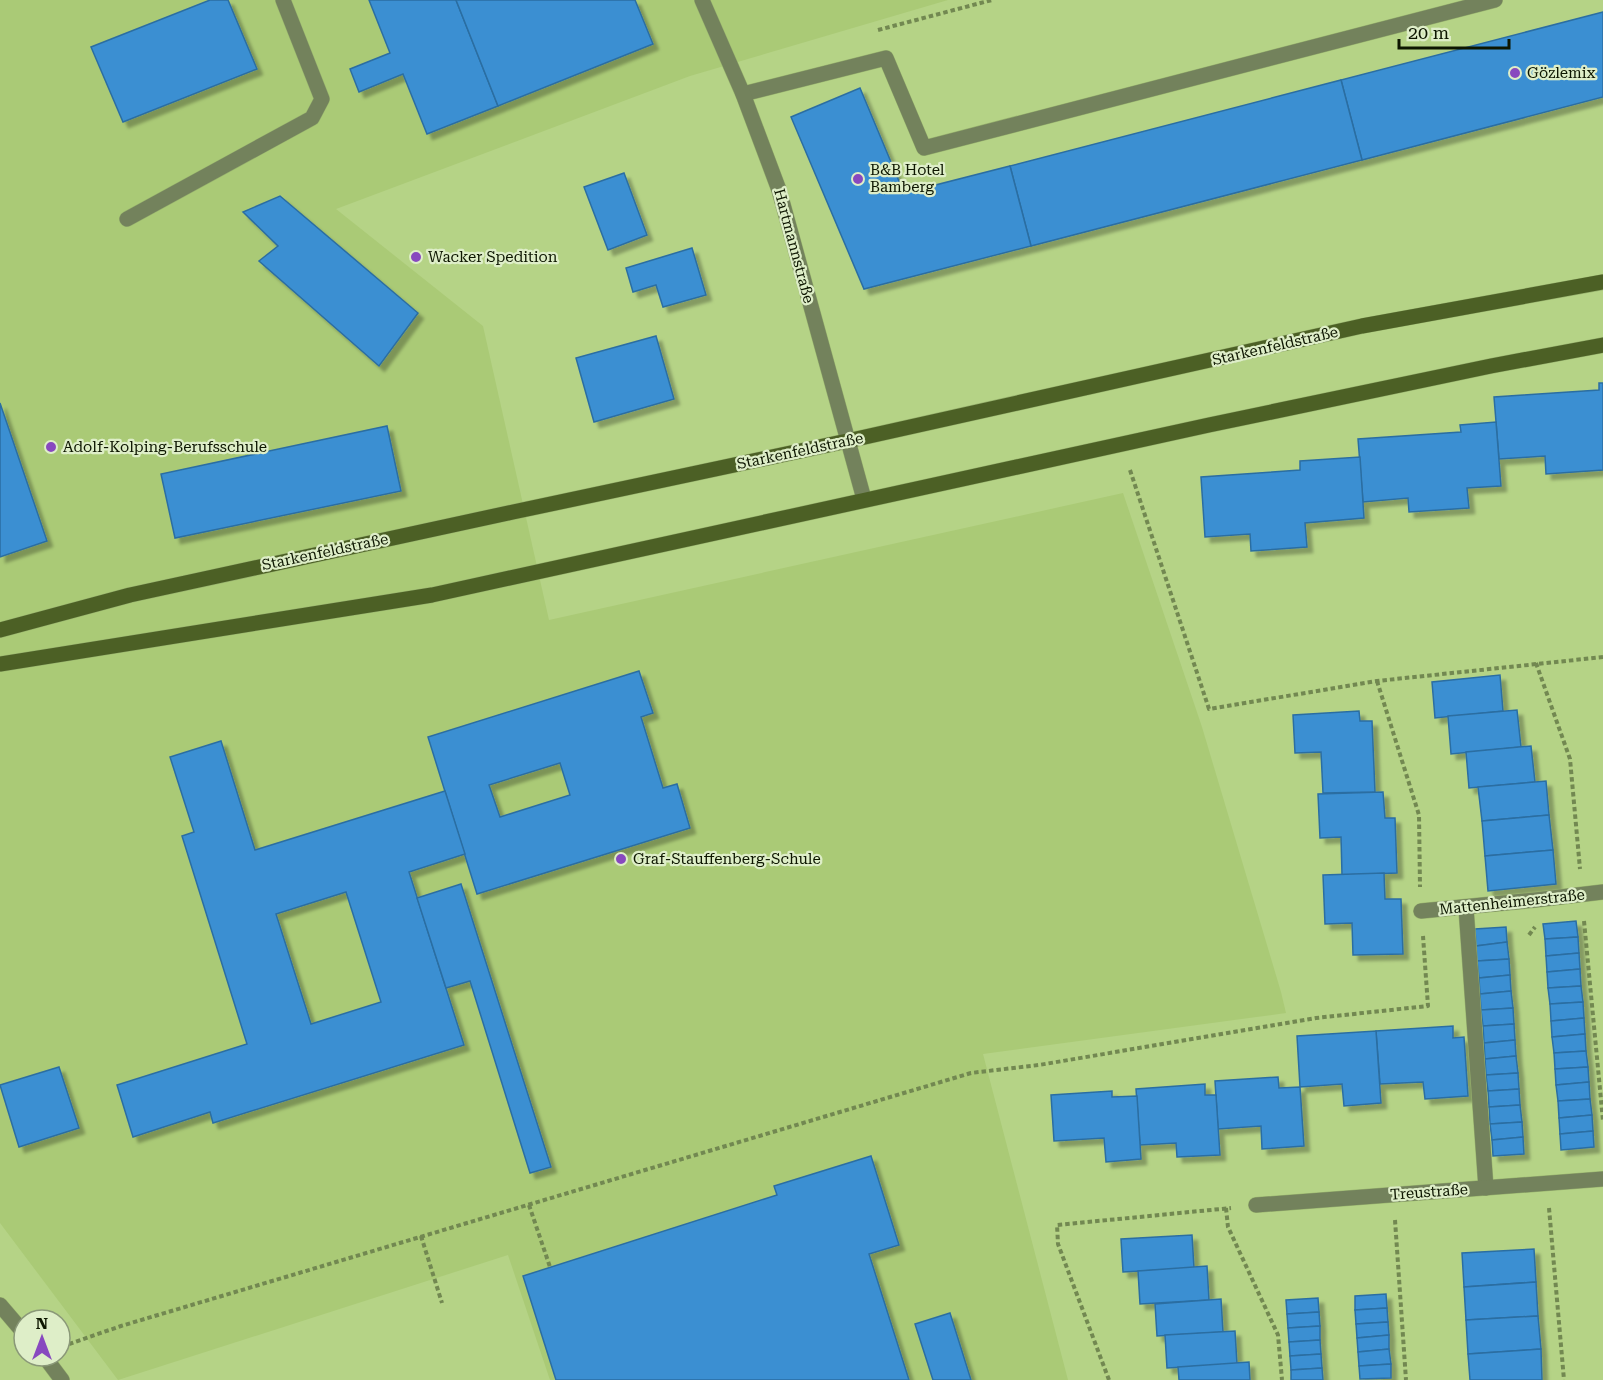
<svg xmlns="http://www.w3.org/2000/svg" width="1603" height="1380" viewBox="0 0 1603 1380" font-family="'Roboto Serif',serif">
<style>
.built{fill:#aaca76}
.building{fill:#3b8fd2;stroke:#2c6ea2;stroke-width:1.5;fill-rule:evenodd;filter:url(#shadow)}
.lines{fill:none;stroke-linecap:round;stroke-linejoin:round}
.lane-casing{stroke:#97b16e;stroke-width:16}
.street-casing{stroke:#97b16e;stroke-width:16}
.secondary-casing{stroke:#97b16e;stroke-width:16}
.path{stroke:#728851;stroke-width:4;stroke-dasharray:4.5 3;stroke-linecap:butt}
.lane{stroke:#73825c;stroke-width:15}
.street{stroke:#73825c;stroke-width:15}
.secondary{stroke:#4c6025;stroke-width:15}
.poi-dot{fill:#8849bf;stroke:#deeec8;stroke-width:2}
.labels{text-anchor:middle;stroke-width:4.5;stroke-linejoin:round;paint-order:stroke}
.poi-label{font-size:15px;fill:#0d1600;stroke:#deeec8;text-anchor:start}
.street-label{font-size:15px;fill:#0d1600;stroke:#deeec8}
</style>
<defs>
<filter id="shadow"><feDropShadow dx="5.5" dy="5.5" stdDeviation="1.5" flood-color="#0004"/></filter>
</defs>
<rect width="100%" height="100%" fill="#b5d386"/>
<polygon class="built" points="0,0 948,0 690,76 336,209 483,326 549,620 1123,493 1202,727 1281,992 1286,1013 983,1054 1068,1380 550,1380 508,1255 118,1380 0,1223"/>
<g class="building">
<polygon points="210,0 228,0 257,69 123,122 91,47"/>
<polygon points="369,0 456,0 498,106 427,134 403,74 359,92 350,69 390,53"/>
<polygon points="456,0 635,0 653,44 498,106"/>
<polygon points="1603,12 1603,97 1362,160 1341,80"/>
<polygon points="1341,80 1362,160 1031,246 1010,166"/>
<polygon points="860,88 904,193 1010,166 1031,246 864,289 791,117"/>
<polygon points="624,173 647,235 608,250 584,187"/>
<polygon points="280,196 418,313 379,366 259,261 278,246 243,212"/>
<polygon points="692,248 706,295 663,307 656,285 633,292 626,268"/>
<polygon points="656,336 674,399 594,422 576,358"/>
<polygon points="1599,383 1603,383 1603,470 1546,474 1545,456 1499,459 1494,397 1599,390"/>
<polygon points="0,403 47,541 0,557"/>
<polygon points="1496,422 1501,486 1467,488 1469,508 1409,512 1408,498 1363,502 1358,439 1461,432 1460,425"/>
<polygon points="387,426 401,491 175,538 161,474"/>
<polygon points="1360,457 1364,518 1305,523 1307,547 1251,551 1250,534 1205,537 1201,477 1300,470 1300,461"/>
<path d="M639 671 653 713 641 717 663 788 677 784 690 828 477 894 428 737ZM560 763 570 795 500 817 489 785Z"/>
<polygon points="1500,675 1503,711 1435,718 1432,682"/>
<polygon points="1517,710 1521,747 1451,754 1448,716"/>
<polygon points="1359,711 1360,721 1372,721 1375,792 1323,793 1321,752 1295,753 1293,715"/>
<path d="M221 741 255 850 445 791 465 854 409 872 464 1045 213 1123 210 1112 133 1137 117 1085 247 1044 182 836 194 832 170 757ZM346 892 381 1002 311 1024 276 914Z"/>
<polygon points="1531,746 1535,782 1469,788 1466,752"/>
<polygon points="1546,781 1549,815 1482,821 1478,787"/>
<polygon points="1383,792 1385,818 1395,818 1397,873 1342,875 1341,837 1320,838 1318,794"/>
<polygon points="1549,815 1553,850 1485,856 1482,821"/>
<polygon points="1553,850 1556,884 1488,891 1485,856"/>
<polygon points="1384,873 1385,899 1401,899 1403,954 1353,955 1352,923 1325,924 1323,875"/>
<polygon points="461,884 551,1167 530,1173 470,981 446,988 417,898"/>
<polygon points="1576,921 1578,937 1545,939 1543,924"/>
<polygon points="1506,927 1507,942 1476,946 1475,929"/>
<polygon points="1578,937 1579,953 1546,956 1545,939"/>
<polygon points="1507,942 1509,959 1477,961 1476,946"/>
<polygon points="1579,953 1580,969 1547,972 1546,956"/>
<polygon points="1509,959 1510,975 1479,978 1477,961"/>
<polygon points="1580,969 1581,986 1548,988 1547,972"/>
<polygon points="1510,975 1511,991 1480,994 1479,978"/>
<polygon points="1581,986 1583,1002 1550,1004 1548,988"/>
<polygon points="1511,991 1513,1008 1481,1010 1480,994"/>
<polygon points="1583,1002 1584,1018 1551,1021 1550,1004"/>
<polygon points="1513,1008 1514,1024 1483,1026 1481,1010"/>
<polygon points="1584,1018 1585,1034 1552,1037 1551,1021"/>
<polygon points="1514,1024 1515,1040 1484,1043 1483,1026"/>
<polygon points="1453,1026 1453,1038 1464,1037 1468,1096 1425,1099 1423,1082 1380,1084 1376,1031"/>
<polygon points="1376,1031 1381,1103 1344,1106 1342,1084 1300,1087 1297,1036"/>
<polygon points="1585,1034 1586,1051 1554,1053 1552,1037"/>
<polygon points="1515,1040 1516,1056 1485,1059 1484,1043"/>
<polygon points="1586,1051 1588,1067 1555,1069 1554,1053"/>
<polygon points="1516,1056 1518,1073 1486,1075 1485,1059"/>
<polygon points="59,1067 79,1128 19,1147 0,1085"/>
<polygon points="1588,1067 1589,1082 1556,1085 1555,1069"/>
<polygon points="1518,1073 1519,1089 1488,1091 1486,1075"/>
<polygon points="1278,1077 1279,1088 1300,1087 1304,1146 1262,1149 1261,1126 1218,1129 1215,1081"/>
<polygon points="1589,1082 1590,1099 1558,1101 1556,1085"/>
<polygon points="1205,1084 1205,1095 1216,1095 1220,1155 1177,1157 1176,1143 1140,1145 1136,1089"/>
<polygon points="1519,1089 1520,1105 1489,1107 1488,1091"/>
<polygon points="1112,1091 1112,1097 1137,1096 1141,1159 1106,1162 1104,1138 1054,1141 1051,1095"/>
<polygon points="1590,1099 1592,1115 1559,1118 1558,1101"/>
<polygon points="1520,1105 1522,1122 1490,1124 1489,1107"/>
<polygon points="1592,1115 1593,1131 1560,1134 1559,1118"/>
<polygon points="1522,1122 1523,1137 1492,1140 1490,1124"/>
<polygon points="1593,1131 1594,1147 1561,1150 1560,1134"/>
<polygon points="1523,1137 1524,1154 1493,1156 1492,1140"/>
<polygon points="871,1156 899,1245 869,1254 909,1380 556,1380 523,1276 777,1195 774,1186"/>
<polygon points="1192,1235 1194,1268 1123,1272 1121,1239"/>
<polygon points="1534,1249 1536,1282 1464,1287 1462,1253"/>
<polygon points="1207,1266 1209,1300 1140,1304 1138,1271"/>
<polygon points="1536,1282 1538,1316 1466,1320 1464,1287"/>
<polygon points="1386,1294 1387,1308 1355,1310 1355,1296"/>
<polygon points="1318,1298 1319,1312 1287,1314 1286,1300"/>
<polygon points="1221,1299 1223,1332 1157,1336 1155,1304"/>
<polygon points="1387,1308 1388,1322 1356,1324 1355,1310"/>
<polygon points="1319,1312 1320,1326 1288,1328 1287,1314"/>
<polygon points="950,1313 971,1380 933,1380 915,1324"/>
<polygon points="1538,1316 1541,1349 1468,1354 1466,1320"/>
<polygon points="1388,1322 1389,1335 1357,1338 1356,1324"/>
<polygon points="1320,1326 1320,1340 1289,1342 1288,1328"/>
<polygon points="1235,1331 1237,1364 1167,1368 1165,1335"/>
<polygon points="1389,1335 1389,1349 1358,1352 1357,1338"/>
<polygon points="1320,1340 1321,1354 1290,1356 1289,1342"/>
<polygon points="1389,1349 1391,1364 1359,1366 1358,1352"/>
<polygon points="1541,1349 1542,1380 1470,1380 1468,1354"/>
<polygon points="1321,1354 1322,1368 1291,1370 1290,1356"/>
<polygon points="1249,1362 1250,1380 1179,1380 1178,1367"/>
<polygon points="1391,1364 1391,1378 1360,1379 1359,1366"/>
<polygon points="1322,1368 1323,1380 1291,1380 1291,1370"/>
</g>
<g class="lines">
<defs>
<g id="lane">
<polyline points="743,94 886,58 924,148 1495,0"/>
<polyline points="127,219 312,118 322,99 283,0"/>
<polyline points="1466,908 1486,1188"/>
<polyline points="1421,911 1535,900 1603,892"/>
</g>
<g id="street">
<polyline points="702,0 743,94 779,190 864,499"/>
<polyline points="1256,1205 1603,1179"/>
<polyline points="0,1305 24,1333"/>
<polyline points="44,1356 62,1380"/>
</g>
<g id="secondary">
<polyline points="0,630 130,595 513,512 847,441 1362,326 1603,282"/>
<polyline points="0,664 432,595 1209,425 1491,366 1603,345"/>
</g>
</defs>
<use href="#lane" class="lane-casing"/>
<use href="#street" class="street-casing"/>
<use href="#secondary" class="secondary-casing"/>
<g class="path">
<polyline points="878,30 992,0"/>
<polyline points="1130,470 1209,709 1377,681 1603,657"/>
<polyline points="1536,663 1570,759 1580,869"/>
<polyline points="1377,681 1419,815 1420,887"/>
<polyline points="1584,921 1603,1121"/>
<polyline points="1529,935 1535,927"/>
<polyline points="529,1205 550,1267"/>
<polyline points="1226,1208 1228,1227 1278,1335 1282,1380"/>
<polyline points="1549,1208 1564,1380"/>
<polyline points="1395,1220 1406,1380"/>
<polyline points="421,1236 442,1303"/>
<polyline points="69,1344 121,1326 971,1073 1039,1065 1316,1018 1428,1006 1423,936"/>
<polyline points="1109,1380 1058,1244 1057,1225 1231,1208"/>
</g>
<use href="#lane" class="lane"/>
<use href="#street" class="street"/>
<use href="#secondary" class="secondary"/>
</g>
<g class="poi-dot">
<circle cx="1515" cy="73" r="6"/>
<circle cx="858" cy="179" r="6"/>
<circle cx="416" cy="257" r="6"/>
<circle cx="51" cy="447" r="6"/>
<circle cx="621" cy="859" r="6"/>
</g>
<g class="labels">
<g class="poi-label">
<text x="1527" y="78">Gözlemix</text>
<text x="870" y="175">B&amp;B Hotel<tspan x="870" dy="17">Bamberg</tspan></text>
<text x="428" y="262">Wacker Spedition</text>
<text x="63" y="452">Adolf-Kolping-Berufsschule</text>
<text x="633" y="864">Graf-Stauffenberg-Schule</text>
</g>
<g class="street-label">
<text transform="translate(794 246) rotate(75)" y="5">Hartmannstraße</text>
<text transform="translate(1275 346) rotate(-13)" y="5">Starkenfeldstraße</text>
<text transform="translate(800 451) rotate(-12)" y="5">Starkenfeldstraße</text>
<text transform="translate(325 552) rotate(-12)" y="5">Starkenfeldstraße</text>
<text transform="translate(1512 902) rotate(-6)" y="5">Mattenheimerstraße</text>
<text transform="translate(1429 1192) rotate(-4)" y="5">Treustraße</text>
</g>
</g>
<g transform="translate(42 1338)"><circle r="28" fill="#deeec8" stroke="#8a9878" stroke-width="1.5"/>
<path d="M0-4.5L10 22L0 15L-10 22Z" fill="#8849bf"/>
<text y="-9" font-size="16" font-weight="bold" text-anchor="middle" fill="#0d1600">N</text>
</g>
<path d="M1399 39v9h110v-9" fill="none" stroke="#0d1600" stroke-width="3"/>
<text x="1408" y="39" font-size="18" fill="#0d1600" stroke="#deeec8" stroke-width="4.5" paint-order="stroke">20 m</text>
</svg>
